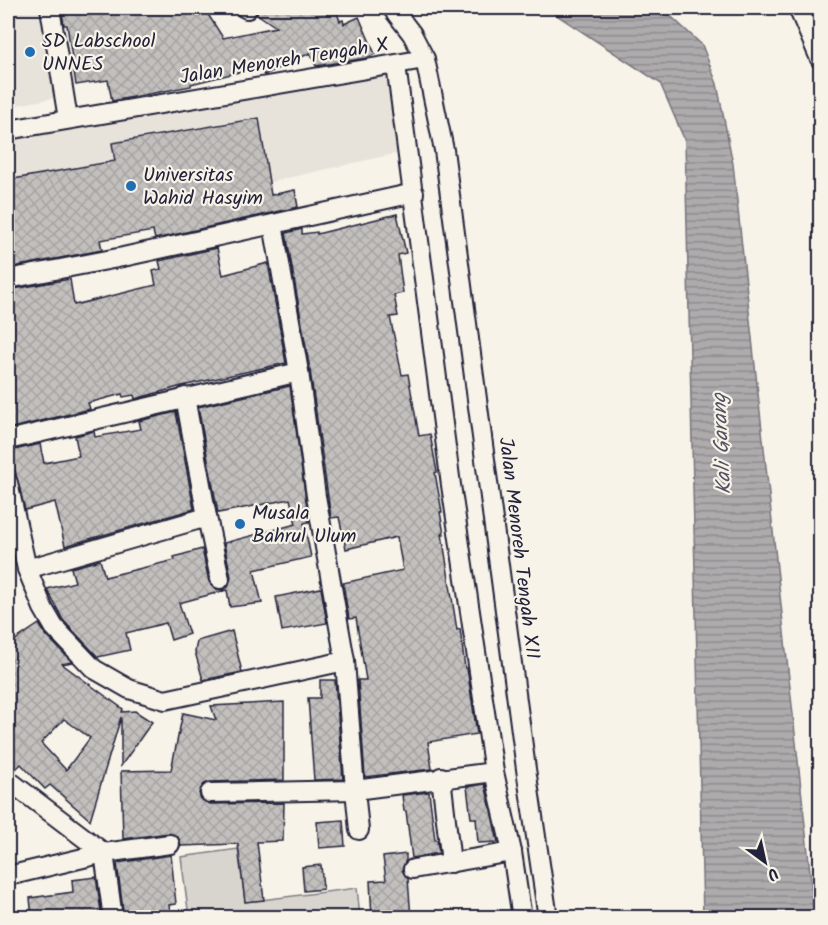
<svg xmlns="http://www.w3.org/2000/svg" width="828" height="925" viewBox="0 0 828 925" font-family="Kalam,sans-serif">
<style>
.built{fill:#e7e3db}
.green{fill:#d8d5cf;stroke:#7d7c85;stroke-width:1.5}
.water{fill:url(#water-rules);stroke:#76747f;stroke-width:1.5}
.building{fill:url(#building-cross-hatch);stroke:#22223b;stroke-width:1.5;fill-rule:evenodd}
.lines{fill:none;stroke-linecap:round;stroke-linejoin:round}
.minor-casing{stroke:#22223b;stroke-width:22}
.minor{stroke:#f7f3e8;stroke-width:18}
.poi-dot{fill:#1f6fb2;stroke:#f7f3e8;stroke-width:2}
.labels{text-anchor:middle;stroke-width:4.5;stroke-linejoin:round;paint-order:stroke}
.poi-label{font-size:20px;fill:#22223b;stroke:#f7f3e8;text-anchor:start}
.street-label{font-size:20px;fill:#22223b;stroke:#f7f3e8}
.water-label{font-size:21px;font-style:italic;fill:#535263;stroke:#f7f3e8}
</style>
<defs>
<pattern id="water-rules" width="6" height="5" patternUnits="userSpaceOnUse" patternTransform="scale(1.5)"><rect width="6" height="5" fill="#aeabad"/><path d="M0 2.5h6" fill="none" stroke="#8d8b8e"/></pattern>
<pattern id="building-cross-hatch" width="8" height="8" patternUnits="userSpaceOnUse" patternTransform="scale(1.5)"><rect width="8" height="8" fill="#c2bfbd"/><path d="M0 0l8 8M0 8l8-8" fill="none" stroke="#a6a4a3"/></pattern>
</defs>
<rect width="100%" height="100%" fill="#f7f3e8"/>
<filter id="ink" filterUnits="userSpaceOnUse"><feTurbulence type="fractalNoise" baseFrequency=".0167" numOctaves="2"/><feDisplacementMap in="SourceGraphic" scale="12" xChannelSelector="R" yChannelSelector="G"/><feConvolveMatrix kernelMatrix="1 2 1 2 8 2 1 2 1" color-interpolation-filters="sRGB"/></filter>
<g filter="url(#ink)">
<g class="built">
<polygon points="8,8 46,8 59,97 8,107"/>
<polygon points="391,73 403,152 107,219 8,237 8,141"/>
</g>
<polygon class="green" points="238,849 245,902 357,888 360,917 189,917 181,857"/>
<polygon class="water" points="546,8 662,8 702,45 717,84 733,164 815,917 703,917 685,141 660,83"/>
<g class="building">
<polygon points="61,8 204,8 223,38 276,27 257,14 258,8 335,8 340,21 343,20 344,24 359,17 375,54 367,58 316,66 310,53 264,75 259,67 191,84 191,86 112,101 108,80 76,85 67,25 64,25"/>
<polygon points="259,118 271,195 295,190 298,207 155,239 153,231 100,240 102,250 8,268 8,180 115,161 112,143"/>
<polygon points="397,214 406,253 398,255 403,293 394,295 398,316 390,317 402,375 408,374 419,436 430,434 437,472 435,473 442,512 440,512 444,534 442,534 457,630 460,629 465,668 467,668 477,734 428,742 432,769 365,777 358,680 366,680 356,618 349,619 343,583 403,570 397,537 346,549 339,517 331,518 310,370 286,233 302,229 302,234 317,232 317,234"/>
<polygon points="217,248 223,275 268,263 286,363 182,386 135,399 134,395 123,397 122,394 88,403 90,409 8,429 8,290 70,279 74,305 156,285 153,271 161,269 159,261"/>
<polygon points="290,386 309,522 304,523 311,557 254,570 262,603 230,607 227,590 179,603 189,634 171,640 166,623 126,633 130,650 98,657 63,620 47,589 75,582 71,568 100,560 105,577 175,560 174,557 202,549 209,582 216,589 222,590 228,587 231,577 224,543 296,524 290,499 218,513 198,407"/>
<polygon points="176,412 194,509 65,546 55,502 25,510 10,451 40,444 44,463 79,456 75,436 94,431 95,437 141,429 139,421"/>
<polygon points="321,588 327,623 282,631 276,597"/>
<path d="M39 624 46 635 72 662 62 664 123 709 122 712 135 711 152 722 121 766V717L90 820 50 785 45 789 21 764 14 771 8 769V645ZM64 719 90 738 66 770 41 743Z"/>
<polygon points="232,631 242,672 203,680 195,652 197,641"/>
<polygon points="320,680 335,680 343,779 314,780 308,698 320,698"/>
<polygon points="284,702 284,780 210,782 204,784 199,793 201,799 210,804 284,803 283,841 257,842 264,900 245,902 238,844 181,846 178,837 169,833 123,839 121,771 171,770 183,713 216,720 211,706"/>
<polygon points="485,784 498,842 478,843 476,818 471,818 467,787"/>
<polygon points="429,792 435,840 437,840 439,853 412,858 406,811 404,811 402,795"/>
<polygon points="343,820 345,846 319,848 317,822"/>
<polygon points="406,854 406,860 402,870 408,879 411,918 372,918 370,881 386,880 383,857"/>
<polygon points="171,855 176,904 169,905 171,918 124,918 117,863"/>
<polygon points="321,865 323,889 304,891 302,867"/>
<polygon points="96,877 102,918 32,918 30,898 73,892 72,880"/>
</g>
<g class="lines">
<defs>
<g id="minor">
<polyline points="50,8 68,119"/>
<polyline points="245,8 247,9"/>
<polyline points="392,8 412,34 425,59 444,150 526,769 548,918"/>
<polyline points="798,8 820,59"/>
<polyline points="396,65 451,485 494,772 512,852 522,918"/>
<polyline points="8,130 425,59"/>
<polyline points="273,224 299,372 316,496 345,661 355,790 494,772"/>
<polyline points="8,279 123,257 414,193"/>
<polyline points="8,440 299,372"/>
<polyline points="8,483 27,569 43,608 54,627 94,669 129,689 165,700 345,661"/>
<polyline points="207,517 220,579"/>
<polyline points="27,569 207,517 185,397"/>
<polyline points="441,777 451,863"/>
<polyline points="8,780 104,853"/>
<polyline points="210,793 355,790 359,830"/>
<polyline points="104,853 113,918"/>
<polyline points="413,869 512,852"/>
<polyline points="8,876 104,853 170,844"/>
</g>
</defs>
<use href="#minor" class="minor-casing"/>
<use href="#minor" class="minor"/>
</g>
</g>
<g class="poi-dot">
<circle cx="30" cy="52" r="6"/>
<circle cx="131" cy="186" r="6"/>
<circle cx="240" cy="524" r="6"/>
</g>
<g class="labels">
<g class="poi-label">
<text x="42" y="47">SD Labschool<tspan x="42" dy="23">UNNES</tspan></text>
<text x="143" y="181">Universitas<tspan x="143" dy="23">Wahid Hasyim</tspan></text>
<text x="252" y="519">Musala<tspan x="252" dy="23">Bahrul Ulum</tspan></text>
</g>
<g class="street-label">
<text transform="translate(284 60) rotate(-9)" y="7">Jalan Menoreh Tengah X</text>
<text transform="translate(520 548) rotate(83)" y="7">Jalan Menoreh Tengah XII</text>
</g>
<g class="water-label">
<text transform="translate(721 444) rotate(-93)" y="7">Kali Garang</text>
</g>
</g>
<rect width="828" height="925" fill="none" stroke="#f7f3e8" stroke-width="30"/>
<rect x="15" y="15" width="798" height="895" fill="none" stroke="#22223b" stroke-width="2" filter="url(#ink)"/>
<g transform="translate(765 862) rotate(147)" stroke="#f7f3e8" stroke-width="4.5" paint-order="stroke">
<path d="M0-4.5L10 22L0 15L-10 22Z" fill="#22223b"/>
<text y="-9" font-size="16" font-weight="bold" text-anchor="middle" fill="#22223b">U</text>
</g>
</svg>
